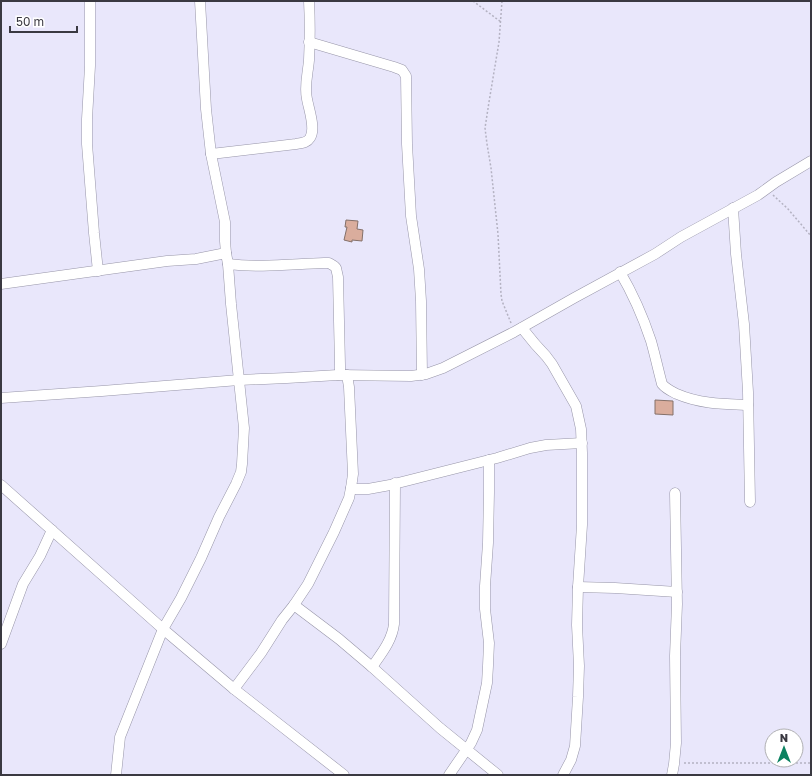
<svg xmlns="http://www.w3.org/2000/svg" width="812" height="776" viewBox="0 0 812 776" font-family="'Golos Text',sans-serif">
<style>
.building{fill:#daad9d;stroke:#847069}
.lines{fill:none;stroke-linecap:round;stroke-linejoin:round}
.minor-casing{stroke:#9795a8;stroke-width:11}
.path{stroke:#b4b2c2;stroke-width:1.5;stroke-dasharray:2 2;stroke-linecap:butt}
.minor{stroke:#fff;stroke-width:10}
</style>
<rect width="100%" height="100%" fill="#e9e7fb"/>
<g class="building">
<polygon points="346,220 358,221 357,229 363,230 362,241 352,240 352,242 344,240 347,227 345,227"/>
<polygon points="655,400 673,401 673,415 655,414"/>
</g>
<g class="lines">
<defs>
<g id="minor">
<polyline points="90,1 90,66 87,119 87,144 94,233 98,271"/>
<polyline points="309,42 394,67 402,70 406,76 407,144 411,216 419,269 421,301 422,375"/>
<path d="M211 154 296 144C301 143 307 143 310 138 316 129 309 110 307 99 304 86 308 73 309 60 310 40 310 20 309 1"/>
<polyline points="733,208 736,254 744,324 748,392 750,502"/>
<path d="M228 264C260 268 292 264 324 263H329L334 266 336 268 338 277 340 365V374L338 375"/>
<path d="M620 272C633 294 643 317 651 341 655 355 658 369 662 384 666 389 671 391 677 394 700 404 724 404 748 405"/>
<polyline points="1,284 167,261 196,259 226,253"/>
<polyline points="522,328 535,344 546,356 552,364 576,406 581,429 582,453 582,525 578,587 577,625 579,666 578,697 575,746 571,760 563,775"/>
<polyline points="1,398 102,391 239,380 287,378 338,375 411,376 426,374 443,368 514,332 574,298 655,254 681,237 758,195 776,182 811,161"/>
<polyline points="1,485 163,629 234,689 344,775"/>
<polyline points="351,488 355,489 368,489 390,485 497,458 530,448 546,445 582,443"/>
<polyline points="578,587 615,588 677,592"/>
<polyline points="294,605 339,639 372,667 440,728 498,775"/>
<polyline points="1,644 23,584 40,556 52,530"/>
<path d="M372 667C381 654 392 641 394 624L395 483"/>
<polyline points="234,689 261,653 282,620 294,605 308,584 334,532 349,498 351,488 353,474 349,387 347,375"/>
<polyline points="116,775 120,737 163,629 181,598 201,558 219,517 236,484 241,472 242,464 244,428 231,304 228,264 226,253 225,241 225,222 211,154 206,109 200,1"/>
<polyline points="449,775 471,743 477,730 487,683 488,666 489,643 485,609 485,586 488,543 489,492 489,460"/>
<polyline points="672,775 674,764 676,743 675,656 677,604 675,493"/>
</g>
</defs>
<use href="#minor" class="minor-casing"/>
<g class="path">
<polyline points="473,1 501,22"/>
<polyline points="502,1 499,42 489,102 485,128 487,144 491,168 498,234 501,294 502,301 511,323"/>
<polyline points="773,195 788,209 811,236"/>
<polyline points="684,763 811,763"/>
</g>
<use href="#minor" class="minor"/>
</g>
<rect width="812" height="776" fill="none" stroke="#3a3941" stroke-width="4"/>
<g transform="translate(784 748)"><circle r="19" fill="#ffffff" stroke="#b0b0b3"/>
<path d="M0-3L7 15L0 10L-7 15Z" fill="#0c8261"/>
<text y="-6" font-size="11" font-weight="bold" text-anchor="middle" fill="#3a3941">N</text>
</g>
<path d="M10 26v6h67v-6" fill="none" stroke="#3a3941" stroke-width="2"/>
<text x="16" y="26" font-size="12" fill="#3a3941" stroke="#ffffff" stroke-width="3" paint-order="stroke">50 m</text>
</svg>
